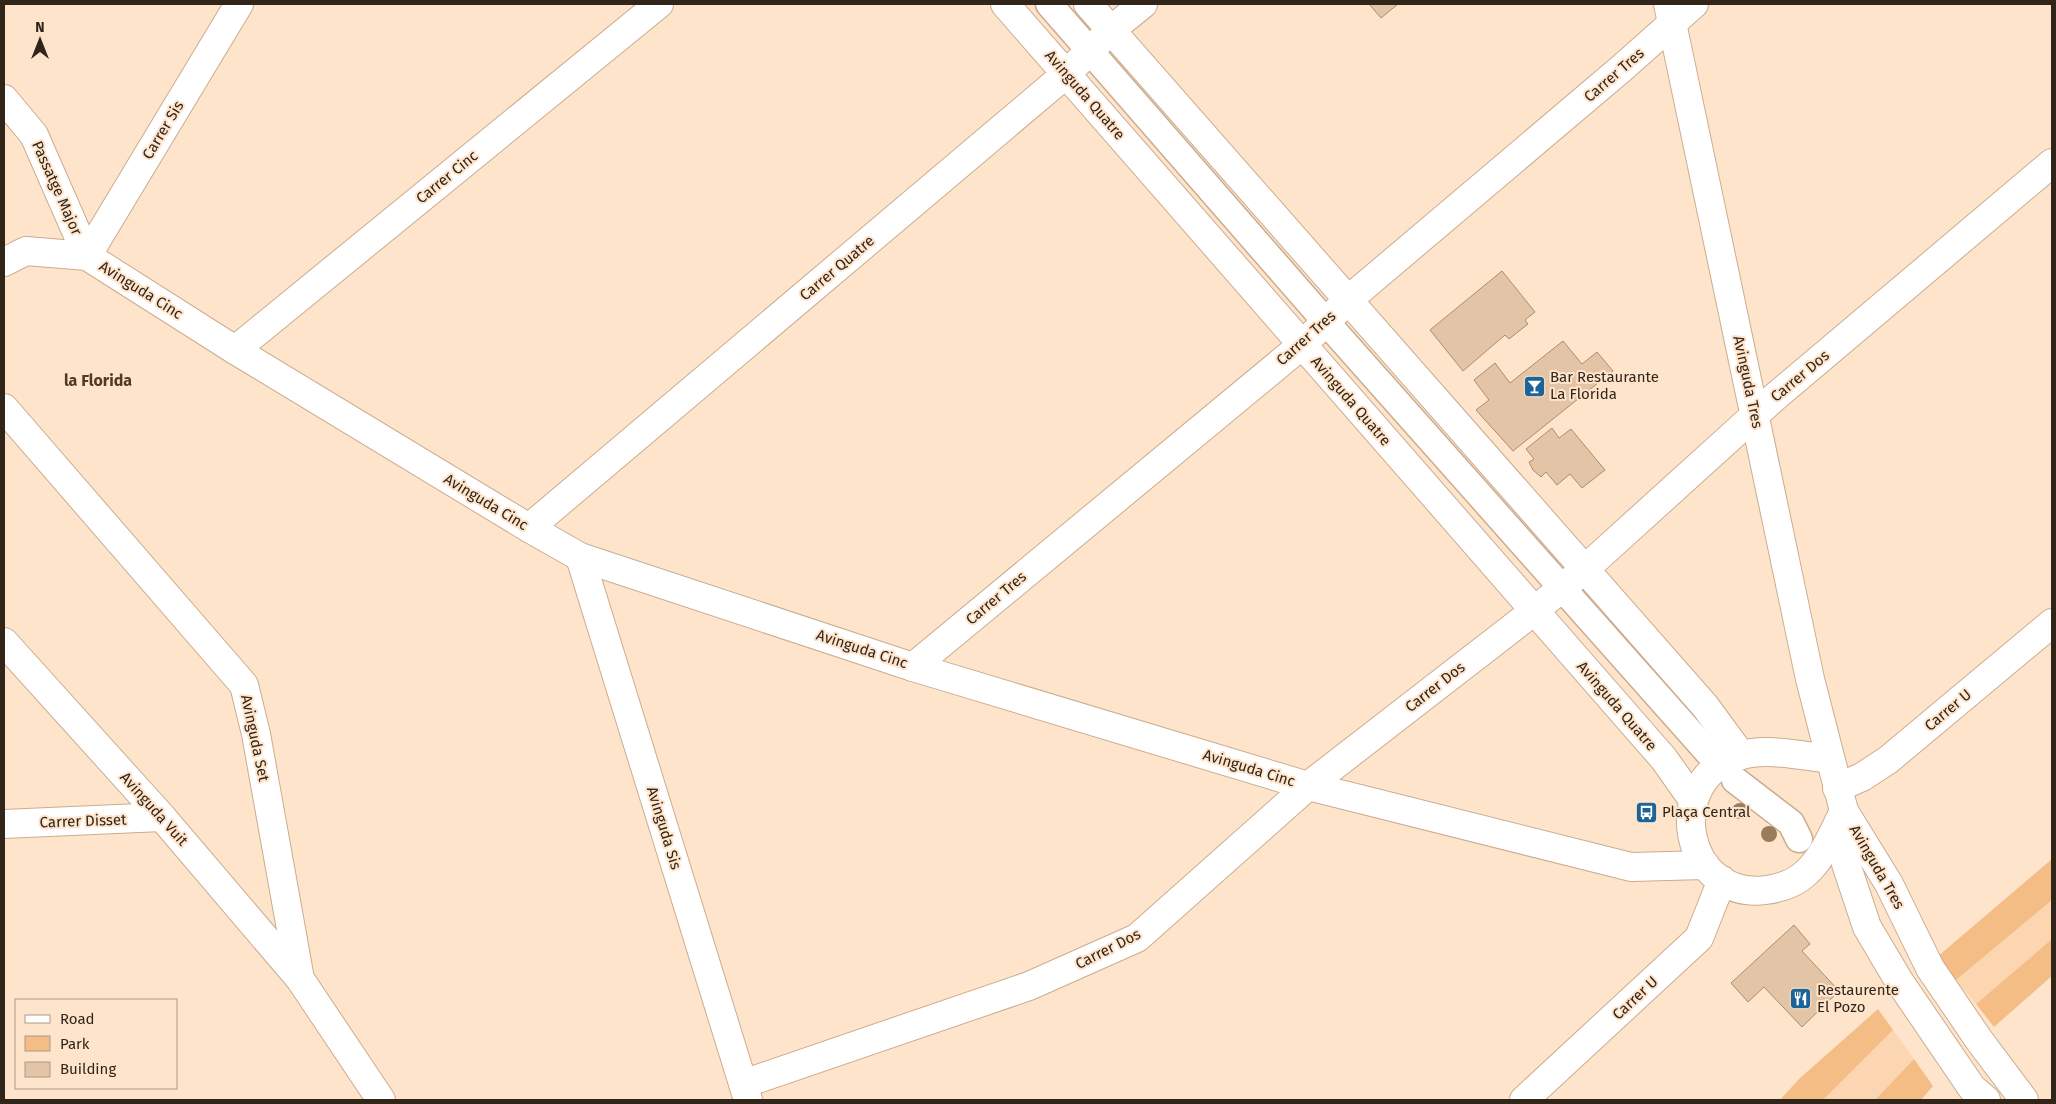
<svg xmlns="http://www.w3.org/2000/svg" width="2056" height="1104" viewBox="0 0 2056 1104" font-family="'Fira Sans',sans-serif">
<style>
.built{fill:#fcd5b1}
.green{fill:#f5bd86}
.building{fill:#e4c4a6;stroke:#ab8c70}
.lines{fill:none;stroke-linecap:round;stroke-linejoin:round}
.pedestrian-casing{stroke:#cbac8f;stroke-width:29}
.minor-casing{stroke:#cbac8f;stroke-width:30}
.secondary-casing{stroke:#cbac8f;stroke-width:30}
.pedestrian{stroke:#fff;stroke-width:26}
.minor{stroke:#fff;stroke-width:28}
.secondary{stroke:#fff;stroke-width:28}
.tree{fill:#997c5c}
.labels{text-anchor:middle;stroke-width:4;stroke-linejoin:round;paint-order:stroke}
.street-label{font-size:15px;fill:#312519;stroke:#ffe4cc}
.poi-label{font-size:15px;fill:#312519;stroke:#ffe4cc;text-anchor:start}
.neighbourhood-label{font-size:16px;font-weight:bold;fill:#53391f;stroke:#ffe4cc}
</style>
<rect width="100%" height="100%" fill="#ffe4cc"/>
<g class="built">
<polygon points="2052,900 2052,939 1976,1004 1956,980"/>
<polygon points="1893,1030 1914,1059 1875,1100 1823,1100"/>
</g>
<g class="green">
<polygon points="2052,859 2052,900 1956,980 1937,957"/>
<polygon points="2052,939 2052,976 1994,1027 1976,1004"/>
<polygon points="1878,1009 1893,1030 1823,1100 1780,1100 1799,1079"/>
<polygon points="1914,1059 1933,1086 1921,1100 1875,1100"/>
</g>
<g class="building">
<polygon points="1369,4 1398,4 1381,18"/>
<polygon points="1502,271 1535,312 1525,320 1528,324 1509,339 1505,335 1463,371 1430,330"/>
<polygon points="1563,341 1582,364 1597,352 1613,371 1513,451 1476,410 1489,400 1474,380 1495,363 1510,383"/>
<polygon points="1552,428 1559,438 1571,429 1605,470 1582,488 1570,474 1557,485 1546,472 1541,477 1533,470 1529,462 1534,459 1526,449"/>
<polygon points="1794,925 1810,944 1802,951 1839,991 1802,1027 1764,987 1748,1002 1731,983"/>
</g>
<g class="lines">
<defs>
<g id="pedestrian">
<polyline points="1049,4 1326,322 1713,758"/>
<polyline points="1735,780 1791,823 1799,839"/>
</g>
<g id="minor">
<polyline points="1005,4 1664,759 1693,800"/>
<polyline points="1088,4 1705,706 1741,755"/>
<polyline points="4,99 34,135 87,256"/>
<polyline points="87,256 239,4"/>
<polyline points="4,262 26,251 87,256 235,350 529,528 580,557 913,667 1308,786 1631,867 1705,865"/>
<polyline points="235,350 659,4"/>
<polyline points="4,408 244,685 256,734 300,979 381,1100"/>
<polyline points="529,528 1066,74 1111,30 1143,4"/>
<polyline points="580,557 748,1100"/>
<polyline points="4,642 162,817 300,979"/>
<polyline points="913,667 1302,345 1348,300 1622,68 1694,4"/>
<path d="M1830 759C1803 756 1765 747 1739 756 1660 781 1685 901 1766 890 1781 888 1796 883 1807 872 1824 856 1834 831 1844 811"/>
<polyline points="1837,788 1862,777 1888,760 2052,623"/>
<polyline points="4,824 162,817"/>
<polyline points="743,1084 1029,986 1137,938 1308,786 1534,611 1585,569 1776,396 2052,163"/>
<polyline points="1524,1100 1699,938 1722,880"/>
</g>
<g id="secondary">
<polyline points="1668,4 1810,679 1844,811 1889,884 1930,968 1979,1040 2024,1100"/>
<polyline points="1844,812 1846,864 1867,927 1899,981 1972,1088 1986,1100"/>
</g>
</defs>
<use href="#pedestrian" class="pedestrian-casing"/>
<use href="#minor" class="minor-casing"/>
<use href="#secondary" class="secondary-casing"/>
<use href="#pedestrian" class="pedestrian"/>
<use href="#minor" class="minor"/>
<use href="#secondary" class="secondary"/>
</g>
<g class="tree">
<circle cx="1740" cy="811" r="8"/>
<circle cx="1769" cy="834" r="8"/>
</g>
<defs>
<symbol id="bar-square" viewBox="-11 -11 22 22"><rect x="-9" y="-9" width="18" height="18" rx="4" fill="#1c6498" stroke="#ffe4cc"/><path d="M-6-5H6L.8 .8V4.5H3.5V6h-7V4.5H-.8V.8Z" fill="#fff"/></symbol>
<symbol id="bus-square" viewBox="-11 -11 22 22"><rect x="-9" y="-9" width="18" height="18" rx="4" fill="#1c6498" stroke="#ffe4cc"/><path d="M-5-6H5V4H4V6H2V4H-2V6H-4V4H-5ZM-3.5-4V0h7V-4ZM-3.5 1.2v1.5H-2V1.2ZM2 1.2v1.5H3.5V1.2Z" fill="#fff"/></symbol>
<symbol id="restaurant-square" viewBox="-11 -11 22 22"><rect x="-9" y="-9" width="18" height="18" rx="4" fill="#1c6498" stroke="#ffe4cc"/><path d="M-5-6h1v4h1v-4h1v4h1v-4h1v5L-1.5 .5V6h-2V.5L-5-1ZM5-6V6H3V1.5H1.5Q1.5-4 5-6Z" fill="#fff"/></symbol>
</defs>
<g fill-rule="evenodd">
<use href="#bar-square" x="1522" y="374" width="25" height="25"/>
<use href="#bus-square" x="1634" y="800" width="25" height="25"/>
<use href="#restaurant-square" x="1788" y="986" width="25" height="25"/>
</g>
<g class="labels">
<g class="street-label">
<text transform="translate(1614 75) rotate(-41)" y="5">Carrer Tres</text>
<text transform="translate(1085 95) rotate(49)" y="5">Avinguda Quatre</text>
<text transform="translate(163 130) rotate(-59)" y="5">Carrer Sis</text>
<text transform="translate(447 177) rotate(-39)" y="5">Carrer Cinc</text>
<text transform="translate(57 188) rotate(66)" y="5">Passatge Major</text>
<text transform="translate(837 268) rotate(-40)" y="5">Carrer Quatre</text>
<text transform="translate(141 290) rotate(32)" y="5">Avinguda Cinc</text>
<text transform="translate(1306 338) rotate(-42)" y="5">Carrer Tres</text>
<text transform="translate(1800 376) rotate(-40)" y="5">Carrer Dos</text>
<text transform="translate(1748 382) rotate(78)" y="5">Avinguda Tres</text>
<text transform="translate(1351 401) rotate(49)" y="5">Avinguda Quatre</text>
<text transform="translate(486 502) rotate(31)" y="5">Avinguda Cinc</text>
<text transform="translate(996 598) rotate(-40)" y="5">Carrer Tres</text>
<text transform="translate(862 649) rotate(18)" y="5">Avinguda Cinc</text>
<text transform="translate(1435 687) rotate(-38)" y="5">Carrer Dos</text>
<text transform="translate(1617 706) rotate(49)" y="5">Avinguda Quatre</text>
<text transform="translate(1948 710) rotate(-40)" y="5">Carrer U</text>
<text transform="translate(255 738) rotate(78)" y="5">Avinguda Set</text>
<text transform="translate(1249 768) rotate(17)" y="5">Avinguda Cinc</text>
<text transform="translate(154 809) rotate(48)" y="5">Avinguda Vuit</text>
<text transform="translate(83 821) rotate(-2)" y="5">Carrer Disset</text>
<text transform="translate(664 828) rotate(73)" y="5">Avinguda Sis</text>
<text transform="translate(1877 867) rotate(60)" y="5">Avinguda Tres</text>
<text transform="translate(1108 949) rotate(-27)" y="5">Carrer Dos</text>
<text transform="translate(1635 998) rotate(-43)" y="5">Carrer U</text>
</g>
<g class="poi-label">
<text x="1550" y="382">Bar Restaurante<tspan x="1550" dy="17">La Florida</tspan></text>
<text x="1662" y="817">Plaça Central</text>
<text x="1817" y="995">Restaurente<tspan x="1817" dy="17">El Pozo</tspan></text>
</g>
<g class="neighbourhood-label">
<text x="98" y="386">la Florida</text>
</g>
</g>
<rect width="2056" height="1104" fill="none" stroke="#312519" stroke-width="10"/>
<rect x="15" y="999" width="162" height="90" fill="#ffe4cc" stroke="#ad9884"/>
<rect x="25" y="1015" width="25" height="8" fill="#ffffff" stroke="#ad9884"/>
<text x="60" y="1024" font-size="15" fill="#312519">Road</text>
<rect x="25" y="1036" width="25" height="15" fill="#f5bd86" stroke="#ad9884"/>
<text x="60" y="1049" font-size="15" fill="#312519">Park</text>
<rect x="25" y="1062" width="25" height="15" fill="#e4c4a6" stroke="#ad9884"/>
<text x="60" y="1074" font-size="15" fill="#312519">Building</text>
<g transform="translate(40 40)" stroke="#ffe4cc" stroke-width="4" paint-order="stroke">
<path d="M0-4L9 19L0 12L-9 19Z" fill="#312519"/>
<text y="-8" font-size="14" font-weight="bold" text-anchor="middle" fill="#312519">N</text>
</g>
</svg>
